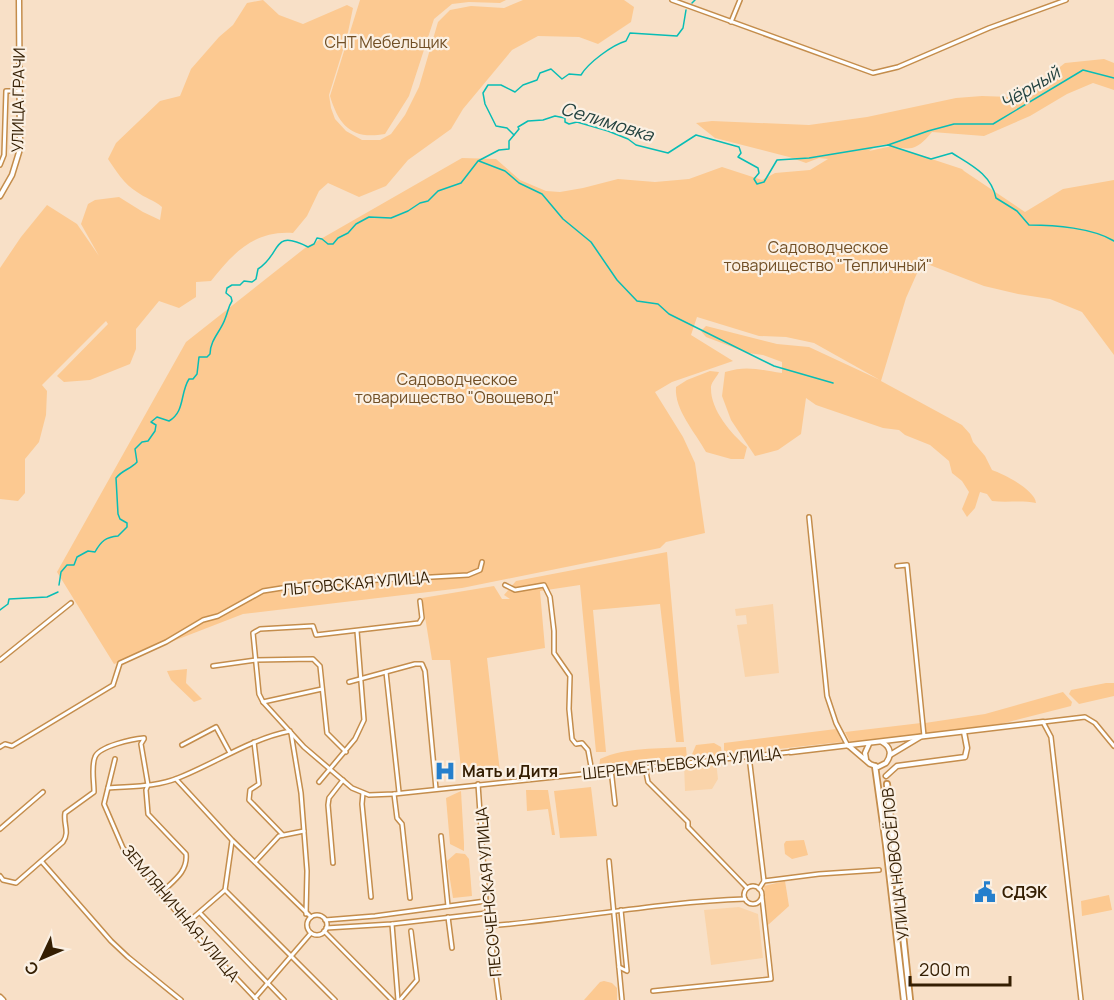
<svg xmlns="http://www.w3.org/2000/svg" width="1114" height="1000" viewBox="0 0 1114 1000" font-family="Manrope,sans-serif">
<style>
.built{fill:#fad4aa}
.green{fill:#fcc991}
.lines{fill:none;stroke-linecap:round;stroke-linejoin:round}
.stream{stroke:#08bdb5;stroke-width:1.5}
.minor-casing{stroke:#c48d4c;stroke-width:6}
.tertiary-casing{stroke:#c48d4c;stroke-width:7}
.secondary-casing{stroke:#c48d4c;stroke-width:8}
.minor{stroke:#fff;stroke-width:3}
.tertiary{stroke:#fff;stroke-width:4}
.secondary{stroke:#fff;stroke-width:4.5}
.labels{text-anchor:middle;stroke-width:4.5;stroke-linejoin:round;paint-order:stroke}
.park-label{font-size:16px;fill:#714f25;stroke:#fbf0e3}
.street-label{font-size:16px;fill:#341e02;stroke:#fbf0e3}
.poi-label{font-size:16px;font-weight:bold;fill:#341e02;stroke:#fbf0e3;text-anchor:start}
.water-label{font-size:18px;font-style:italic;fill:#244340;stroke:#fbf0e3}
</style>
<rect width="100%" height="100%" fill="#f8e0c7"/>
<g class="built">
<polygon points="773,604 779,673 745,677 737,625 747,624 746,615 736,616 735,609"/>
<polygon points="716,761 718,779 712,789 685,791 684,764"/>
<polygon points="739,907 758,914 763,958 711,965 704,910"/>
</g>
<g class="green">
<path d="M263 0 279 15 303 24 347 5 353 8 347 37 329 95 331 108 335 119 346 131 362 140H380L391 134 405 115 419 87 438 22 450 10 471 6 504 8 523 0H624L634 7 631 22 598 44 579 37 538 36 512 50 463 109 451 129 408 160 386 186 359 197 328 183 319 191 307 216 293 233C255 230 233 253 211 281L196 282V297L179 308 159 301 136 329V349L130 364 90 380 64 382 57 376 108 324 106 321 42 385 47 391 46 415 39 442 25 459V493L18 501 0 499V268L21 237 47 205 77 224 99 256 81 224 88 204 95 200 119 197 143 212 160 220 162 207C154 200 145 198 137 192 124 184 116 171 108 159L116 143 160 101 180 96 191 69 219 37 233 25 247 3Z"/>
<path d="M360 0H506L500 3 469 2 452 4 434 19 409 96 385 134C352 140 339 126 330 96Z"/>
<path d="M1104 59 1114 63V90L1093 83 1067 94 1030 116 984 136 932 132C927 138 920 146 912 148 896 151 886 137 869 151L892 146 962 169 964 171 1025 212 1063 189 1114 180V355L1082 312 1050 299 1018 294 984 286 922 262 906 298 881 381 962 425 970 434 973 442 985 456 992 470C1004 474 1035 490 1036 503 1021 500 1007 503 992 501L987 494 980 492 975 508 967 517 962 509 969 492 962 481 952 473 949 461 930 445 905 435 899 430 883 428 816 405 806 398 801 434 778 450 755 456 731 420 722 396 725 372C748 365 759 370 782 373V362L763 355 748 353 706 337 701 331 706 326 777 344 809 347 880 380 814 343 786 337 759 336 697 317 691 335 733 361 672 382 655 392 683 437 695 463 705 533 666 542 660 548 462 588 243 614 114 664 57 572 186 342 305 248 462 158 496 159 520 180 546 191 560 192 583 188 618 179 655 182 689 179 722 167 762 180 775 173 810 170 828 159 819 158 806 163 789 157 715 138 696 123 712 121 809 125 867 117 956 98 982 96 1011 97 1034 87 1065 63Z"/>
<path d="M710 371 719 372C717 377 710 383 711 389 711 410 731 434 747 447L744 459H731L706 452C696 433 674 410 676 387L687 380Z"/>
<polygon points="667,552 684,742 676,742 660,604 593,610 606,752 596,752 580,585 540,591 545,648 487,658 500,772 462,779 450,660 432,660 422,598 494,586 502,599 510,599 504,595 516,581"/>
<polygon points="187,669 186,683 202,699 194,702 171,680 167,671"/>
<polygon points="1106,683 1114,683 1114,696 1079,704 1069,694 1071,690"/>
<polygon points="1063,692 1072,702 1071,706 997,725 926,735 925,723 985,714"/>
<polygon points="921,723 922,735 850,742 845,732"/>
<polygon points="836,729 842,742 724,755 724,743"/>
<polygon points="714,743 721,747 722,755 690,759 696,745"/>
<path d="M686 747 687 759 599 769 600 759C626 747 659 749 686 747Z"/>
<polygon points="591,787 597,836 560,838 554,791"/>
<polygon points="526,790 548,790 555,835 552,835 548,809 527,811"/>
<polygon points="461,791 464,843 464,851 450,844 446,798"/>
<polygon points="804,840 808,855 792,859 785,854 784,844 786,841"/>
<polygon points="456,853 465,854 469,859 472,896 453,898 447,861"/>
<polygon points="785,881 789,906 768,925 764,886"/>
<polygon points="1109,895 1112,910 1082,916 1081,901"/>
<polygon points="604,981 612,983 617,988 617,1000 584,1000 600,982"/>
</g>
<g class="lines">
<g class="stream">
<polyline points="692,3 695,0"/>
<path d="M514 135 507 128 496 126 485 104 483 93 488 85H501L515 92 523 85 537 80 540 73 551 69 562 79 569 74 581 75C588 63 612 45 626 41L630 33 677 36 683 28 686 10"/>
<polyline points="888,145 928,131 954,124 993,124 1083,70 1114,78"/>
<polyline points="479,161 505,171 519,183 542,194 563,219 591,242 617,280 637,301 658,304 669,314 774,366 833,383"/>
<path d="M59 585 61 572 67 565H74L77 557 88 551 95 552C101 541 106 537 118 536L127 527V523L120 519 118 514 116 478C122 470 131 469 137 462L135 449 142 442 148 441 155 431 156 425 151 422 157 417 169 421C185 412 180 393 189 379H193L197 374 199 357H207L210 354C210 340 221 331 225 319 228 312 228 307 232 301L231 297 226 293 227 288 232 285H240L244 281 252 282 256 279 258 269C282 254 271 228 308 247L314 244 317 238 322 239 328 244H333L338 238 348 233 356 224 369 217 391 218 408 211 420 203 428 201 438 191 461 183 478 161 499 150 509 149V141L519 129 518 127 528 121 543 120 555 116 565 118V122L569 124 577 122 608 131 628 139 636 145 668 153 696 135 739 147 741 153 738 157 758 168 759 173 754 179 757 184 764 182 777 160 809 158 888 145 931 159 952 153C971 165 991 174 996 198L1017 211 1029 225C1055 225 1093 228 1114 241"/>
<polyline points="0,610 8,604 9,599 47,597 58,592"/>
</g>
<defs>
<g id="minor">
<polyline points="672,0 873,73 898,67 989,28 1066,0"/>
<polyline points="731,22 740,0"/>
<polyline points="0,165 4,155 6,91 20,91"/>
<polyline points="809,517 827,696 836,723 848,746"/>
<polyline points="897,566 907,565 924,736"/>
<polyline points="505,585 515,590 544,585 550,597 554,631 554,653 570,676 569,709 572,739 576,744 582,743 588,750 592,772"/>
<polyline points="420,601 422,618 419,623 316,635 313,626 260,629 253,633 259,694 263,702 304,747 352,788 369,795 394,794 791,752"/>
<polyline points="0,660 71,603"/>
<polyline points="213,666 256,660 313,659 320,666 327,733 346,752"/>
<polyline points="386,672 399,792"/>
<polyline points="349,682 415,664 422,664 425,671 436,789"/>
<polyline points="263,702 322,689"/>
<polyline points="291,733 301,793 307,871 306,914"/>
<path d="M144 739 141 744 148 785 146 790 148 814 186 854C188 872 173 881 161 893"/>
<polyline points="254,742 259,784 250,790 249,800 283,835"/>
<polyline points="182,745 216,727 230,753"/>
<polyline points="0,747 5,744 12,746 113,685 120,663 166,642 203,620 218,616 263,591 307,584 468,575 480,570 482,562"/>
<polyline points="749,756 764,881 759,889"/>
<polyline points="115,759 104,804 123,848 201,941 257,1000"/>
<polyline points="645,767 648,782 688,822 688,827 747,888"/>
<polyline points="611,769 615,804"/>
<polyline points="176,779 232,840 311,917"/>
<polyline points="319,782 355,739 364,720 357,631"/>
<polyline points="478,784 486,901 499,1000"/>
<path d="M108 788C131 786 156 787 178 778 216 763 250 739 290 731"/>
<polyline points="363,793 362,804 371,897"/>
<polyline points="394,794 397,818 402,824 410,898"/>
<polyline points="0,829 43,792"/>
<polyline points="441,836 448,906"/>
<polyline points="609,861 622,1000"/>
<polyline points="42,862 111,941 128,957 181,1000"/>
<polyline points="255,862 279,836 304,831"/>
<polyline points="333,863 328,805 329,798 343,780"/>
<path d="M0 876 3 880 16 883 63 842C70 832 63 824 65 813L94 792C94 781 91 767 95 757 99 746 133 739 144 738"/>
<polyline points="764,881 819,874 879,870"/>
<circle cx="753" cy="895" r="9"/>
<polyline points="225,890 335,1000"/>
<polyline points="200,913 284,1000"/>
<circle cx="317" cy="925" r="10"/>
<polyline points="448,917 452,948"/>
<polyline points="325,920 375,916 486,901"/>
<polyline points="187,923 225,890 232,841"/>
<polyline points="392,924 398,1000"/>
<path d="M489 926C574 919 659 902 745 899"/>
<polyline points="326,928 392,924 487,913"/>
<polyline points="324,931 392,1000"/>
<polyline points="619,967 627,971 621,910"/>
<polyline points="653,991 771,979 762,897"/>
<polyline points="255,998 311,933"/>
<polyline points="400,1000 417,980 411,931"/>
<polyline points="1081,1000 1051,737 1043,722 1085,717 1095,723 1114,746"/>
</g>
<g id="tertiary">
<polyline points="0,196 12,175 20,149 19,0"/>
<path d="M849 746 870 764 878 767 886 763C892 755 891 747 882 742"/>
<polyline points="791,752 1043,722"/>
<polyline points="890,755 920,737"/>
<polyline points="866,759 865,753 869,744"/>
<polyline points="886,776 897,766 965,757 967,748 964,732"/>
<polyline points="0,997 3,1000"/>
</g>
<g id="secondary">
<polyline points="875,766 886,845 904,1000"/>
<polyline points="887,784 910,1000"/>
</g>
</defs>
<use href="#minor" class="minor-casing"/>
<use href="#tertiary" class="tertiary-casing"/>
<use href="#secondary" class="secondary-casing"/>
<use href="#minor" class="minor"/>
<use href="#tertiary" class="tertiary"/>
<use href="#secondary" class="secondary"/>
</g>
<defs>
<symbol id="hospital-bare" viewBox="-9 -9 18 18"><path d="M-5-5h3v3.5h4V-5h3V5h-3V1.5h-4V5h-3Z" fill="#257fcc" stroke="#fbf0e3" stroke-width="2.5" paint-order="stroke"/></symbol>
<symbol id="civic-bare" viewBox="-9 -9 18 18"><path d="M-.6-6.5H3V-4.5H.6V-3L4-1V1h2V6H-6V1h2V-1L-.6-3ZM-1.2 2.5V6h2.4V2.5Z" fill="#257fcc" stroke="#fbf0e3" stroke-width="2.5" paint-order="stroke"/></symbol>
</defs>
<g fill-rule="evenodd">
<use href="#hospital-bare" x="430" y="756" width="30" height="30"/>
<use href="#civic-bare" x="970" y="877" width="30" height="30"/>
</g>
<g class="labels">
<g class="park-label">
<text x="386" y="48">СНТ Мебельщик</text>
<text x="828" y="253">Садоводческое<tspan x="828" dy="18">товарищество "Тепличный"</tspan></text>
<text x="457" y="385">Садоводческое<tspan x="457" dy="18">товарищество "Овощевод"</tspan></text>
</g>
<g class="street-label">
<text transform="translate(18 100) rotate(-89)" y="6">УЛИЦА ГРАЧИ</text>
<text transform="translate(356 583) rotate(-5)" y="6">ЛЬГОВСКАЯ УЛИЦА</text>
<text transform="translate(682 763) rotate(-6)" y="6">ШЕРЕМЕТЬЕВСКАЯ УЛИЦА</text>
<text transform="translate(895 864) rotate(-96)" y="6">УЛИЦА НОВОСЁЛОВ</text>
<text transform="translate(488 892) rotate(-95)" y="6">ПЕСОЧЕНСКАЯ УЛИЦА</text>
<text transform="translate(181 913) rotate(50)" y="6">ЗЕМЛЯНИЧНАЯ УЛИЦА</text>
</g>
<g class="poi-label">
<text x="462" y="777">Мать и Дитя</text>
<text x="1002" y="898">СДЭК</text>
</g>
<g class="water-label">
<text transform="translate(1030 88) rotate(-31)" y="6">Чёрный</text>
<text transform="translate(607 122) rotate(17)" y="6">Селимовка</text>
</g>
</g>
<g transform="translate(42 958) rotate(226)" stroke="#fbf0e3" stroke-width="4.5" paint-order="stroke">
<path d="M0-4.5L10 22L0 15L-10 22Z" fill="#341e02"/>
<text y="-9" font-size="16" font-weight="bold" text-anchor="middle" fill="#341e02">С</text>
</g>
<path d="M910 976v9h100v-9" fill="none" stroke="#341e02" stroke-width="3"/>
<text x="919" y="976" font-size="18" fill="#341e02" stroke="#fbf0e3" stroke-width="4.5" paint-order="stroke">200 m</text>
</svg>
